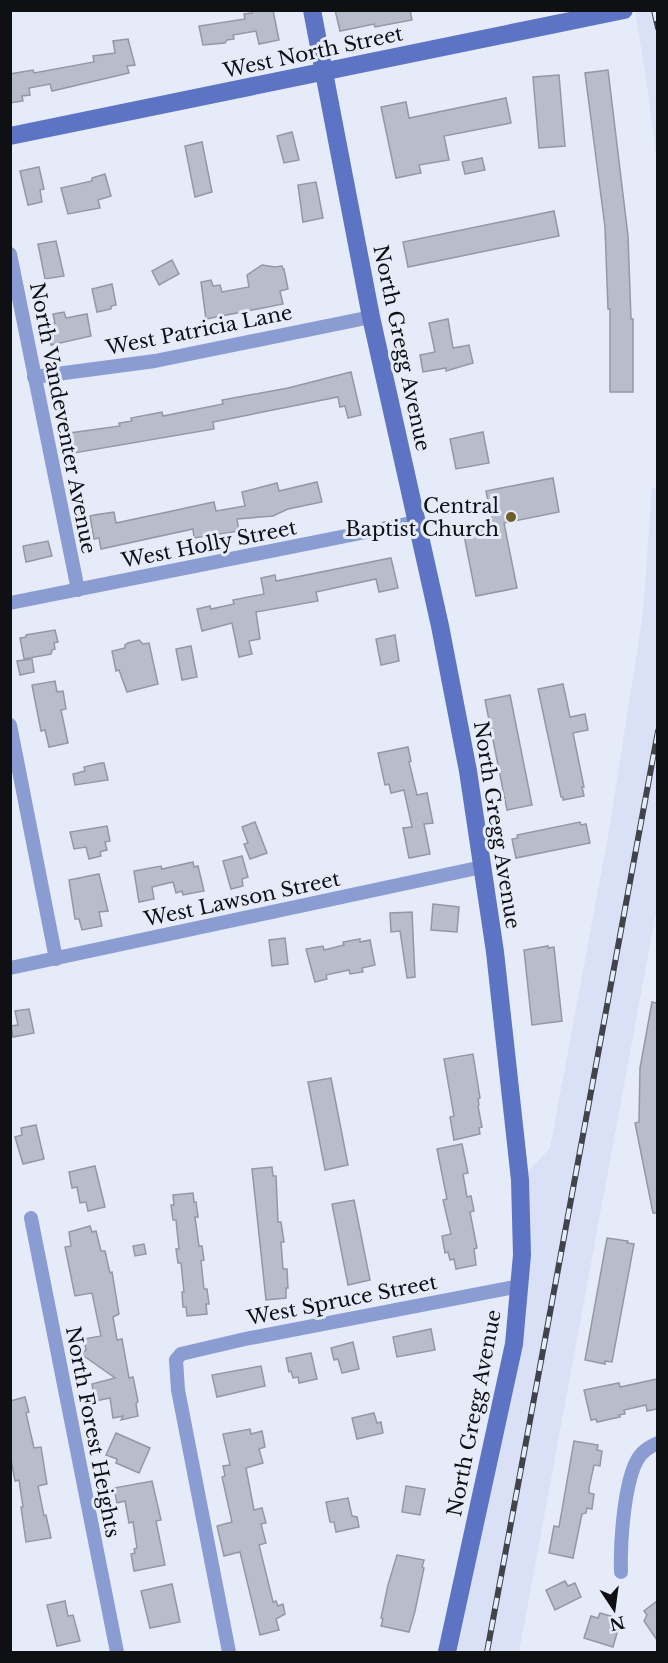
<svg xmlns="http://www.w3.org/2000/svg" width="668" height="1663" viewBox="0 0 668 1663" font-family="'Libre Baskerville',serif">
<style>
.built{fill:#dae1f6}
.building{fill:#b8bdcb;stroke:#9498a5;stroke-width:1.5}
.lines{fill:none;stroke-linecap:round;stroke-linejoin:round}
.street{stroke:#8a9cd2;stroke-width:14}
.secondary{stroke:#5c74c3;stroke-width:18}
.rail-casing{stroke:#404349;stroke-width:6}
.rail{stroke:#e6ebf9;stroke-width:4;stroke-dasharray:11;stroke-linecap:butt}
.poi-dot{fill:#6e5c2a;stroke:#e6ebf9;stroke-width:2}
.labels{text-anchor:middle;stroke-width:6;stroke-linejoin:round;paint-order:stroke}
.street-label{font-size:20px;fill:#0e1014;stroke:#e6ebf9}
.poi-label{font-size:20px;fill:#0e1014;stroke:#e6ebf9;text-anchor:end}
</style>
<rect width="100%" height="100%" fill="#e6ebf9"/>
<g class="built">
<polygon points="635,11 657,11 657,164 646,77"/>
<polygon points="652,488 657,489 657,907 519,1652 447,1652 514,1344 520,1180 550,1148 609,831 643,613"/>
</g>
<g class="building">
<polygon points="252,10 273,10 279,40 259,44 256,31 233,35 234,39 227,40 225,43 203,45 199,26 245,19 244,14 252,13"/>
<polygon points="335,10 410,10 412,20 375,27 374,24 340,31"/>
<polygon points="128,39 135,65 127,66 129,73 52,91 50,84 29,88 30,95 22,96 23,101 10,103 10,74 33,70 34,73 94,62 93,56 115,53 113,41"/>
<polygon points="608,70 628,236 631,319 633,319 633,392 610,392 610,309 608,309 605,227 585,73"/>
<polygon points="559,75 565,146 539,148 533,77"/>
<polygon points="506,98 511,123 444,136 449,160 419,165 421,173 396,178 381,107 406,102 409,118"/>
<polygon points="292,132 299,160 284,163 277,136"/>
<polygon points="202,142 212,192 195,197 185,146"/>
<polygon points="482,158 485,170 465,174 462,162"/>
<polygon points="39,167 44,189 40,190 42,202 28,205 20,171"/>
<polygon points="105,174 111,196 98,200 100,208 68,214 61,188 92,181 92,178"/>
<polygon points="316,182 323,218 303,222 298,185"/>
<polygon points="554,211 559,236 408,267 403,242"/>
<polygon points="56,241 64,276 45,279 38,244"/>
<polygon points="172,260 179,274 159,285 152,271"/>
<polygon points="262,265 275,267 282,266 283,269 284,269 288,289 280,291 283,304 206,319 201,282 211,280 213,286 220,285 222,292 249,287 247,275"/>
<polygon points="112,284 116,305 111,306 111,309 97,312 92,289"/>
<polygon points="64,312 66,318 87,314 91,336 51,345 46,324 55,323 53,314"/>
<polygon points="448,319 453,348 469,345 473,363 446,371 446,368 423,372 420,355 435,352 429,323"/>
<polygon points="351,372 361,415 348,418 345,406 340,407 338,397 213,422 214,429 74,453 70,433 120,426 119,423 132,421 131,418 162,412 163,416 223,404 222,400 288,388"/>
<polygon points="483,432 489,463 456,469 450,439"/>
<polygon points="553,478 559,512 504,523 517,588 476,596 463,530 493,525 486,491"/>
<polygon points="317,482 322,502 288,509 273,516 237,519 239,531 194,538 193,529 101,549 99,538 94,539 90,516 94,515 114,512 116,523 214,502 216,511 245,506 242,492 277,483 279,491"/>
<polygon points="48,541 52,556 26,562 23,546"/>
<polygon points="391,558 398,588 379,592 376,579 316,592 318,601 256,612 260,639 249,641 252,654 239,657 232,623 202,631 197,609 210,606 211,609 234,604 233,600 264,594 261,578 275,575 276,581"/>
<polygon points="55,630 58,642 54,643 55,649 52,650 51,654 24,659 20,638 26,637 26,635"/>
<polygon points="395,635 399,661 381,665 376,639"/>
<polygon points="139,640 143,644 149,643 158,684 127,692 119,670 116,671 112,651 125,648 125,645 128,643"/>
<polygon points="191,646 197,677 182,680 176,649"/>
<polygon points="32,659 34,672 20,675 17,661"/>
<polygon points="55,681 57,692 63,691 66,709 61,710 68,743 49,747 45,730 41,731 32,685"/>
<polygon points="563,684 570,717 585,714 588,730 573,733 584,787 582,787 584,796 563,800 563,797 561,797 538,689"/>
<polygon points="510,695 532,805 507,810 485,700"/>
<polygon points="408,747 411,761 409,762 417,795 427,793 433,823 424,824 430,854 409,858 403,828 412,827 404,790 391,793 389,784 385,785 378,753"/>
<polygon points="101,763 104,763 108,780 75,785 73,774 85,771 84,767"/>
<polygon points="255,822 267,853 250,859 244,844 248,843 242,827"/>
<polygon points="580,822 581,825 586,824 590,843 516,858 512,839 518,838 517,835"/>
<polygon points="107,826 110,841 105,842 107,850 100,852 101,856 89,859 86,847 74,849 70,832"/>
<polygon points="242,856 248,877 242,879 243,886 231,889 223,861"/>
<polygon points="193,862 194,867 198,866 204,891 183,895 182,891 176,893 173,882 152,887 154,899 139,902 134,871 161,866 162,869"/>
<polygon points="99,874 108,911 99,912 102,926 82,930 79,919 75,919 69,880"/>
<polygon points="433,904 459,907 457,932 431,930"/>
<polygon points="412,912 415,977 407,978 400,931 391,932 390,913"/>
<polygon points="285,938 288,964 272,966 269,940"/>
<polygon points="360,939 360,942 370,940 375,965 362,968 363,972 350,974 349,970 326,975 327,979 315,982 306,949 323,946 324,950 344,945 343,942"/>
<polygon points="548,946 548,948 554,947 562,1021 532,1025 524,950"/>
<polygon points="652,1002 657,1003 657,1213 653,1213 635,1123 639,1122 640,1068"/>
<polygon points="29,1009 34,1033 13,1037 11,1026 18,1025 15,1011"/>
<polygon points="473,1054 480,1098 478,1099 479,1105 478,1106 482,1127 479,1128 480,1134 454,1140 450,1117 454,1116 444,1059"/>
<polygon points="331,1078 348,1165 325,1170 308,1082"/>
<polygon points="36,1125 44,1159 23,1164 15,1137 22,1135 21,1128"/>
<polygon points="462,1144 468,1173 463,1174 467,1197 471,1196 474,1211 470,1212 477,1248 474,1249 476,1265 456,1269 454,1259 450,1260 448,1252 445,1253 442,1236 451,1234 443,1200 447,1199 437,1149"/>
<polygon points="95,1166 105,1207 88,1211 86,1202 80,1203 77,1187 72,1188 69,1172"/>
<polygon points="272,1167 273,1176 276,1176 278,1222 281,1222 284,1242 281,1242 283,1269 287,1269 288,1288 286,1288 286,1298 266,1300 252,1169"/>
<polygon points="193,1193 194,1202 196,1202 198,1217 195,1217 199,1246 202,1246 204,1260 201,1261 204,1289 207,1289 209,1304 206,1304 207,1314 187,1316 186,1307 183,1307 182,1292 184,1292 181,1263 178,1263 176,1249 179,1249 176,1220 173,1220 171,1205 174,1205 173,1195"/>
<polygon points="354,1200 370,1280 348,1285 332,1204"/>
<polygon points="90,1226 92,1232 96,1231 101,1251 105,1251 110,1273 112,1272 119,1314 113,1317 117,1340 122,1339 129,1378 133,1377 138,1401 136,1404 138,1416 121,1420 123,1416 113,1418 110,1398 95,1401 92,1384 115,1378 81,1354 86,1350 84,1339 101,1336 92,1293 75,1296 65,1247 71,1246 69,1232"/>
<polygon points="607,1238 628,1241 627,1243 634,1244 612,1362 605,1361 605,1364 585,1360"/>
<polygon points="144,1244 146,1254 135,1256 133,1246"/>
<polygon points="431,1329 435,1350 397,1357 393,1337"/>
<polygon points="353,1342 359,1369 342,1373 338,1359 334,1360 331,1348"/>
<polygon points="311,1353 317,1379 299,1383 298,1377 293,1378 291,1371 289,1372 286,1358"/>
<polygon points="261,1366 265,1386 217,1397 212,1375"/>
<polygon points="657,1379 657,1409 647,1411 646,1405 624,1410 625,1414 619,1415 620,1417 597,1422 596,1419 591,1420 584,1390 619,1383 620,1387"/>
<polygon points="25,1397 29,1412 26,1413 34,1448 41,1447 47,1484 38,1486 44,1516 46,1515 51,1538 26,1542 21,1507 23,1507 19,1480 15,1481 10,1454 10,1401"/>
<polygon points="374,1413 377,1423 381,1422 383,1433 357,1439 352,1418"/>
<polygon points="250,1429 251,1434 262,1431 265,1447 259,1449 263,1463 246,1468 254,1510 262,1508 266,1523 261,1524 266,1543 259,1545 273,1602 276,1601 278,1606 283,1604 285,1614 276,1619 279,1630 260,1635 240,1552 224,1556 217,1526 232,1522 222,1477 225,1476 223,1466 230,1465 223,1434"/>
<polygon points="116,1433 150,1448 139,1473 116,1463 117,1459 106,1455"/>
<polygon points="574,1441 598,1445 597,1450 602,1451 600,1466 594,1465 589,1488 589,1493 594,1494 592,1509 587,1508 586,1513 582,1514 573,1558 549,1553 554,1526 559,1527"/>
<polygon points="152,1481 161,1520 156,1521 165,1565 134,1571 131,1554 135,1553 134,1549 137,1548 133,1522 129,1523 125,1501 117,1503 114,1488"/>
<polygon points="406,1486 425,1489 420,1515 402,1512"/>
<polygon points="348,1498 352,1516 357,1517 359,1527 336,1532 334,1522 330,1522 326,1502"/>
<polygon points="397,1555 424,1560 422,1567 424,1568 415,1611 409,1632 381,1626 383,1619 381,1618 388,1585"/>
<polygon points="565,1581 568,1586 575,1583 581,1597 555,1610 546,1590"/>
<polygon points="172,1584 180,1622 150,1628 141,1591"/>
<polygon points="65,1601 68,1616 73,1615 80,1641 57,1646 47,1605"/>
<polygon points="657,1601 657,1640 644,1621 647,1615 644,1611"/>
<polygon points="600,1613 614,1617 613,1622 619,1626 613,1647 584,1638 591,1616 598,1618"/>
</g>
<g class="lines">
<g class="street">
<polyline points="10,254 78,590"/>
<polyline points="34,377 155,361 371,317"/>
<polyline points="10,603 416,522"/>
<polyline points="10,725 56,959"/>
<polyline points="10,968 482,867"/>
<polyline points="31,1218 117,1652"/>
<path d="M621 1572C620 1544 624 1479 639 1457 643 1451 651 1446 658 1443"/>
<polyline points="229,1652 178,1390 176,1360 181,1354 245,1339 520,1286"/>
</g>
<g class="secondary">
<polyline points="312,10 371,317 440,626 468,771 495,952 520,1180 522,1255 514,1344 447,1652"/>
<polyline points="10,136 624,10"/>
</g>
<defs>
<g id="rail">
<polyline points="654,10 658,28"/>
<polyline points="487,1652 658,731"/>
</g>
</defs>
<use href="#rail" class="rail-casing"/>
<use href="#rail" class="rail"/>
</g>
<circle class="poi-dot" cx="511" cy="517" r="6"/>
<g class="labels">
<g class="street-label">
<text transform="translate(313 52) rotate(-12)" y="7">West North Street</text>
<text transform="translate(199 330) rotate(-11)" y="7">West Patricia Lane</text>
<text transform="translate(402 348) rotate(78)" y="7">North Gregg Avenue</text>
<text transform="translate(63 418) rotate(79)" y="7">North Vandeventer Avenue</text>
<text transform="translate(209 544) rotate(-11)" y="7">West Holly Street</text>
<text transform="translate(497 825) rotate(81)" y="7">North Gregg Avenue</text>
<text transform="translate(242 899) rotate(-12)" y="7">West Lawson Street</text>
<text transform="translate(342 1300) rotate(-11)" y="7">West Spruce Street</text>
<text transform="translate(474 1413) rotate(-79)" y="7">North Gregg Avenue</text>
<text transform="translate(93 1432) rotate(79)" y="7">North Forest Heights</text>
</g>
<g class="poi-label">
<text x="499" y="513">Central<tspan x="499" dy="23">Baptist Church</tspan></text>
</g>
</g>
<rect width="668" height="1663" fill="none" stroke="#0e1014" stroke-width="24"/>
<g transform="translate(614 1609) rotate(167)" stroke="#e6ebf9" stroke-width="4.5" paint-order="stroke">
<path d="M0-4.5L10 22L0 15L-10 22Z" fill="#0e1014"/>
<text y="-9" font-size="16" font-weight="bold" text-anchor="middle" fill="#0e1014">N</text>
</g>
</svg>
